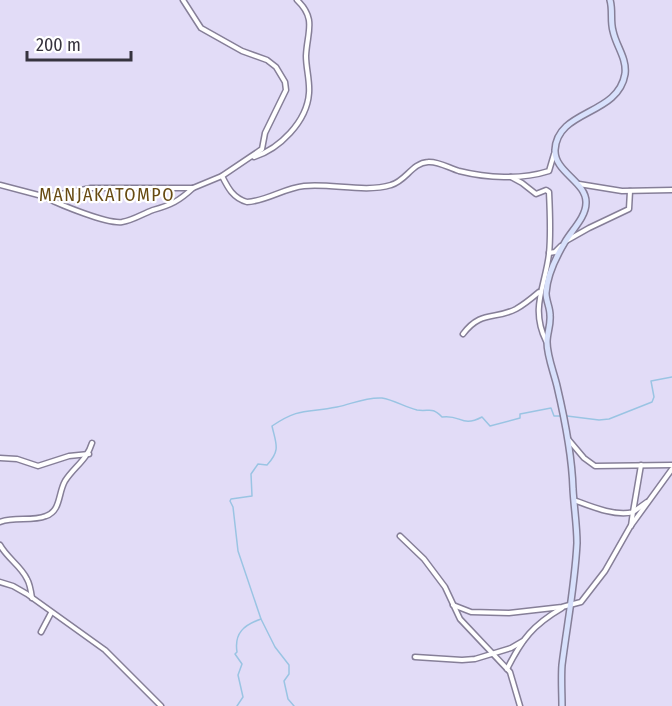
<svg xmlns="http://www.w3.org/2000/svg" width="672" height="706" viewBox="0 0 672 706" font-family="'Fira Sans Condensed',sans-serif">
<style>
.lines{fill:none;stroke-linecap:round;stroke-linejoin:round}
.stream{stroke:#9ac4e3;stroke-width:1.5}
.street-casing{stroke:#867f98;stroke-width:7}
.secondary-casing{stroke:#867f98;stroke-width:8}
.street{stroke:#fff;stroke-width:4}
.secondary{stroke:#d8e1fc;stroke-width:5}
.labels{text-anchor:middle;stroke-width:4.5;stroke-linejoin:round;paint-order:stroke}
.quarter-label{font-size:18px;letter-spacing:1.5px;fill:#674a12;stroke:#fff}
</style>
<rect width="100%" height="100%" fill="#e2dcf7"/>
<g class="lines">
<g class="stream">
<polyline points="567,416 599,420 609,419 652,402 654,397 651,381 672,377"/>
<path d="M237 706 243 697 238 675 242 664 235 654 237 652C234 633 244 625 261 619"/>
<path d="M294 706 288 699 284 681 289 674V665L275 647 261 619 238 551 233 507 230 501 231 499 252 496 251 474 258 464 267 465C281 450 276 444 272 426 300 407 307 413 337 407 352 404 365 397 382 398 394 400 405 407 417 410 430 412 431 406 442 417 461 414 461 428 482 417L490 426 520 418V414L551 408 554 416H562"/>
</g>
<defs>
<g id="street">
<path d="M254 157C279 149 307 122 309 93 310 81 306 68 306 56 307 32 317 19 297 0"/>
<path d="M222 176C228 188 233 198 247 202 267 201 284 188 304 186 331 183 365 193 391 185 406 181 412 163 428 162 438 161 449 168 459 171 487 178 521 180 549 171L554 154"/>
<path d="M511 177 522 183 536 194 546 190 549 192C550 212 551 234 549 254 545 287 530 308 546 341"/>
<polyline points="579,184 622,191 672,190"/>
<polyline points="0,185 46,197 91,188 193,188 222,176 262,149 265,133 286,90 285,82 276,67 267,60 242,51 201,28 183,0"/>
<path d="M47 198C61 205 107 224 122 222 134 220 142 214 153 210 171 205 179 201 193 188"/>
<polyline points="566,241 589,228 629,209 630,191"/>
<polyline points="549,253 555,252 561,246"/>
<path d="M463 334C481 310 495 320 516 309 525 304 532 298 539 292"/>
<polyline points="568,439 584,458 595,466 672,465"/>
<polyline points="0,458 17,459 38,466 69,456 89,454"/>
<path d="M574 500C590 506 616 517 633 512L641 465"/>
<path d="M0 522C15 516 31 522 46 516 61 511 58 493 65 481 74 467 87 460 92 443"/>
<polyline points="631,526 633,512 647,502"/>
<polyline points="400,536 424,559 445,587 460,619 510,672 520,706"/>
<path d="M0 545C7 558 21 566 27 579 30 584 31 591 32 598"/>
<polyline points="0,582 13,586 27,594 105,650 161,706"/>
<polyline points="453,605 471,612 509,613 562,607 581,602 605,571 630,527 672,469"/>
<polyline points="41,632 51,613"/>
<polyline points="415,657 462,660 475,659 511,648 523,641"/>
<path d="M507 669C522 639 533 625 562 608"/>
</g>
<path id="secondary" d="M562 706C562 693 561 678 562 665 567 625 575 584 577 543 577 526 574 507 573 489 572 454 565 420 557 386 554 373 547 356 547 342 547 333 551 325 550 315 550 307 546 301 546 293 547 276 556 257 565 242 572 230 586 217 586 203 587 182 554 172 555 150 557 109 618 116 625 74 627 58 616 46 613 31 610 21 613 10 610 0"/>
</defs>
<use href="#street" class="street-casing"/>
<use href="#secondary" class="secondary-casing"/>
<use href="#street" class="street"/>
<use href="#secondary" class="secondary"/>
</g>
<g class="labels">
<g class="quarter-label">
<text x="107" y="201">MANJAKATOMPO</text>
</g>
</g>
<path d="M27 51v9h104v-9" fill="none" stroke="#36333e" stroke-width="3"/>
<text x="36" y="51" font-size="18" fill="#36333e" stroke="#ffffff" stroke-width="4.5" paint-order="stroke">200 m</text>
</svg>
